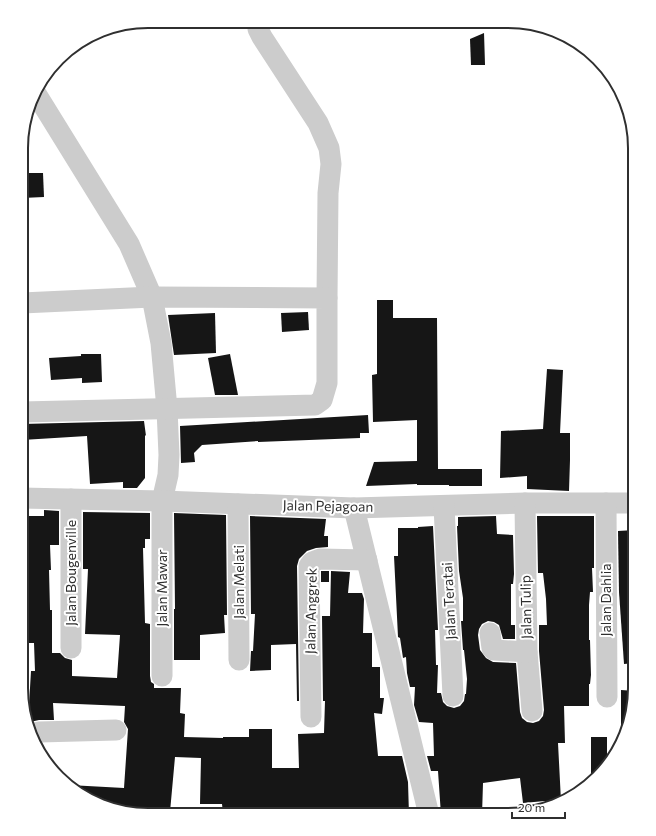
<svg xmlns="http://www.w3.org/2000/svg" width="656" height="836" viewBox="0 0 656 836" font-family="Commissioner,sans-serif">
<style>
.building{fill:#161616}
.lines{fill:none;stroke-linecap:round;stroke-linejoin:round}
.service{stroke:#ccc;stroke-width:11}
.minor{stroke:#ccc;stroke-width:21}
.labels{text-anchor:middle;stroke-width:4;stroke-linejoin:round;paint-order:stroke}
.street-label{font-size:14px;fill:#2f2f2f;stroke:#fff}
.rim{fill:none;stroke:#2f2f2f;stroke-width:2}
</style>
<rect width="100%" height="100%" fill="#fff"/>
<g class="building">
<polygon points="484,33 485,65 471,65 470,39"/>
<polygon points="22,173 43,173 44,197 22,198"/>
<polygon points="377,300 393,300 393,318 437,318 438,469 482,469 482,486 449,486 449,485 417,485 417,484 366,486 374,462 417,461 417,420 373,422 372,375 377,374"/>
<polygon points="308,312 309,330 282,332 281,313"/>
<polygon points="215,313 216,353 174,355 168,315"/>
<polygon points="81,354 101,354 102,382 82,383 82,378 51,380 49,358 81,356"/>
<polygon points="230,354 238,395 215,395 208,358"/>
<polygon points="547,369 563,370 560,433 570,433 570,460 569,491 527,489 527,476 500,478 501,431 543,429"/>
<polygon points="368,415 369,433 360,433 360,438 258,442 258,441 202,445 194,453 195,462 181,463 180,426"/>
<polygon points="144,421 146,436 145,435 145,478 137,488 123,488 123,482 90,484 87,436 22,440 22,424"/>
<polygon points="44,510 59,511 59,545 50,545 51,570 49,570 50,610 52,610 52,653 60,653 65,658 72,660 72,676 117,678 120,635 85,634 88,569 83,569 83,512 150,513 150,539 145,539 145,548 143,548 145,623 150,624 150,676 151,682 154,684 154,688 181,688 180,713 185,714 184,737 223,738 223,737 249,737 249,729 272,729 272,768 299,768 298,734 324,733 325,701 323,701 322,616 330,616 331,571 350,572 348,593 362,593 364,599 363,633 372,633 372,667 380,667 380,698 384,698 382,714 374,713 378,756 402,756 408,782 409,815 301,815 300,811 271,810 271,815 252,815 252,813 223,813 222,804 200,804 201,758 175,757 170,812 127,808 127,810 78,794 69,785 124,788 128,729 124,722 125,706 53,703 54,720 39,720 30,722 26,705 29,705 31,671 35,671 34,643 21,643 21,547 28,547 29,516 44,516"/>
<polygon points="174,513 226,515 227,615 224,615 225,633 200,635 200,660 174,660 174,609 175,609"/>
<polygon points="250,516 326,519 324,536 328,536 328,547 316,548 307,551 299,559 297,566 299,701 297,701 296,644 271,645 271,670 250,671 251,651 253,651 255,614 251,614"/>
<polygon points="496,516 497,534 513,535 514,574 513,584 511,584 511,625 515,625 515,639 503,639 499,625 494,622 488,621 482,624 479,629 478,635 480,650 486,658 493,662 516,663 520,712 522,718 527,722 533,723 539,721 543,716 544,710 539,651 539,625 547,625 546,599 543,573 538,573 537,516 594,516 594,568 592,568 593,592 590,592 589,605 589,640 590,640 591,675 590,684 589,684 589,706 564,706 565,743 558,743 561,801 545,806 545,801 523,803 520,778 483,783 482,815 441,815 438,771 431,771 427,756 434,756 433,723 419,722 414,705 415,687 410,687 407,673 406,657 403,658 400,638 398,637 394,556 398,556 398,528 418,528 418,527 433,526 438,630 435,630 436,665 438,665 437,693 441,693 443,702 447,706 454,708 460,706 464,701 465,694 466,694 467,679 464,650 463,650 461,621 463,621 463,598 459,571 457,526 458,526 458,517"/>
<polygon points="635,530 635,663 624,664 619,592 618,531"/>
<rect x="321" y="571" width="8" height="11"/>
<polygon points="621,690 635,691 635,697 623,730 621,730"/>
<polygon points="591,737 607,737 607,765 591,780"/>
</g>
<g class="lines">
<polyline class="service" points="22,145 22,141"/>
<g class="minor">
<polyline points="259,21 258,29 262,37 318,123 329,148 331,164 328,193 327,298"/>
<polyline points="35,92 129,244 152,297 161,343 167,409 169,455 168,475 162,501 162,676"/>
<polyline points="22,412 315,405 322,400 327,383 327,298 152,297 22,303"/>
<polyline points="21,498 162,501 354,508 525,503 635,503"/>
<polyline points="71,499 71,648"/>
<polyline points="525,503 527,652 532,711"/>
<polyline points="606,503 607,697"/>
<polyline points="238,504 239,660"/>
<polyline points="444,506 453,696"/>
<polyline points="354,508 429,815"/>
<polyline points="490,633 492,648 494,650 527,652"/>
<polyline points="311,717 309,566 312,562 320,559 367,560"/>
<polyline points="33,734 39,732 116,730"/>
</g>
</g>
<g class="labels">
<g class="street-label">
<text transform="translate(328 506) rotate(1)" y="5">Jalan Pejagoan</text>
<text transform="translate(71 573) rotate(-90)" y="5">Jalan Bougenville</text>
<text transform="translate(239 582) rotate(-90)" y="5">Jalan Melati</text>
<text transform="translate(162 588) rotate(-90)" y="5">Jalan Mawar</text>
<text transform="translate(606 600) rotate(-90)" y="5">Jalan Dahlia</text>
<text transform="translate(449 601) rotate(-93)" y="5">Jalan Teratai</text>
<text transform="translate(526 607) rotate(-91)" y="5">Jalan Tulip</text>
<text transform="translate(311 611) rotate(-89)" y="5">Jalan Anggrek</text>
</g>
</g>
<path d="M0 0H656V836H0ZM148 28H508A120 120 0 0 1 628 148V688A120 120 0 0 1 508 808H148A120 120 0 0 1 28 688V148A120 120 0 0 1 148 28Z" fill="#fff" fill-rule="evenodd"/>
<path class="rim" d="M148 28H508A120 120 0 0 1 628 148V688A120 120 0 0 1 508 808H148A120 120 0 0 1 28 688V148A120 120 0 0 1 148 28Z"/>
<path d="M512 812v6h53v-6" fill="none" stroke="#2f2f2f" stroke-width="2"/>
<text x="518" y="812" font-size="12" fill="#2f2f2f" stroke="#ffffff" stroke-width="3" paint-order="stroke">20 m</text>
</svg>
